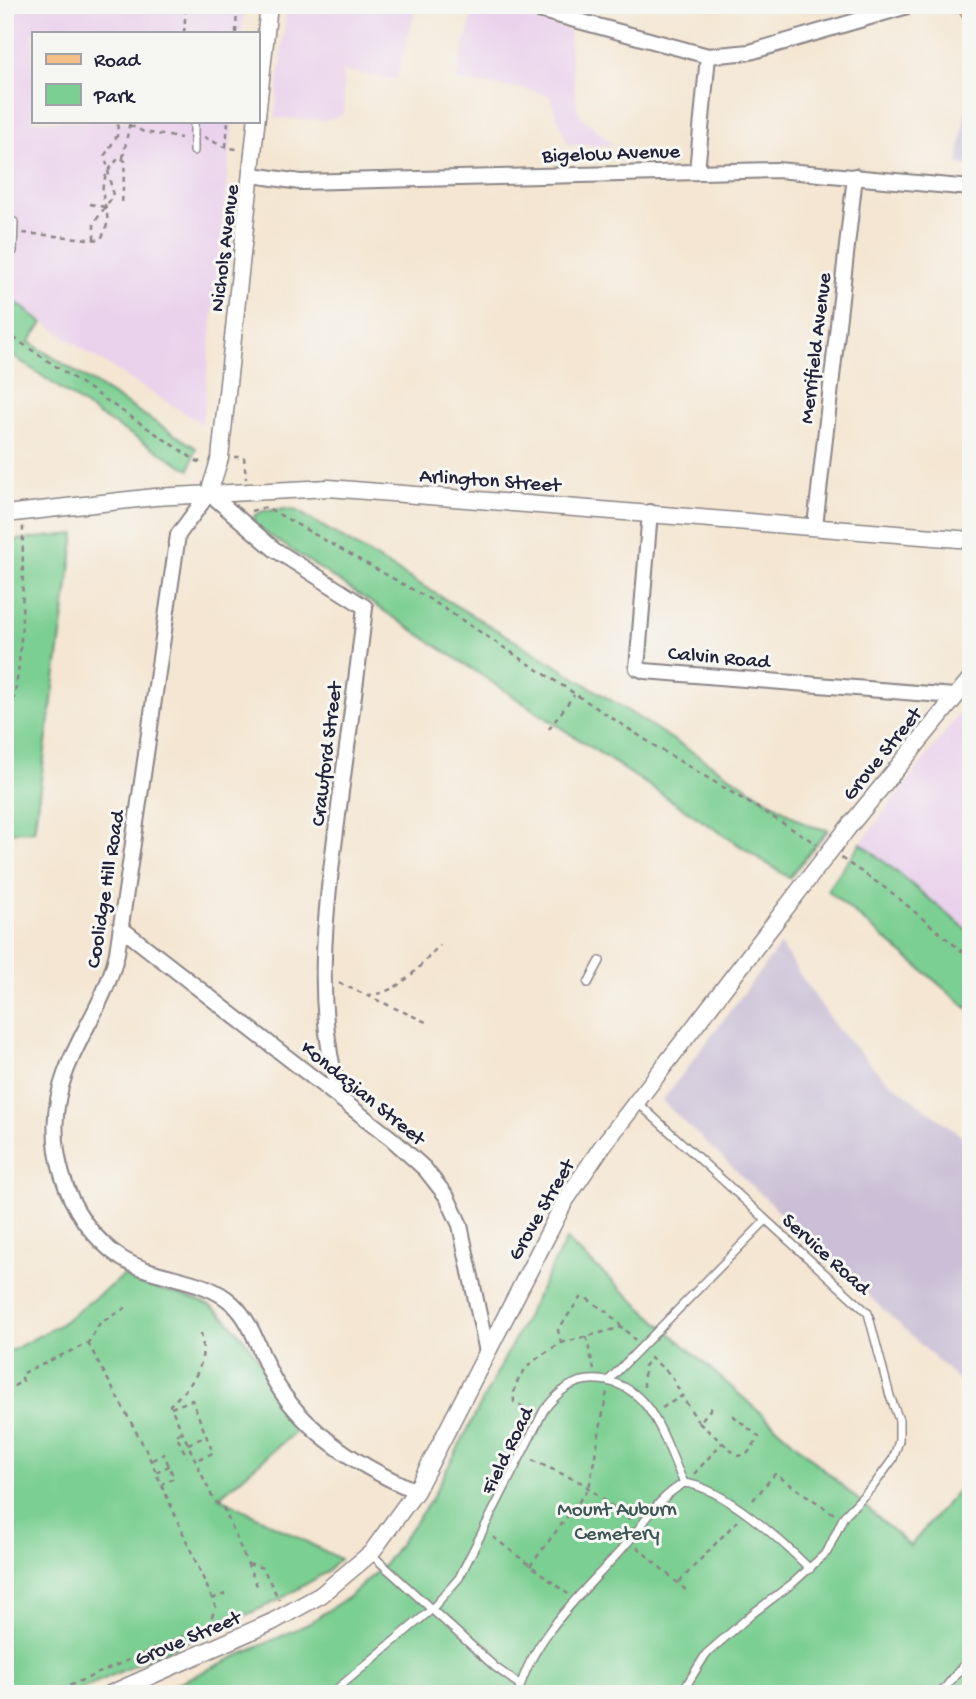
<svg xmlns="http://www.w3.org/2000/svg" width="976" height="1699" viewBox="0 0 976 1699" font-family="'Gochi Hand',sans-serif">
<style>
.built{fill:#ead1ec}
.industrial{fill:#cabfd6}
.green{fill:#7bcf92;stroke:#4e7866;stroke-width:2}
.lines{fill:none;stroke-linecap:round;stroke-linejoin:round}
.service-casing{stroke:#8b8486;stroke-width:10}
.minor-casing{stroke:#8b8486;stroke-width:18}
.tertiary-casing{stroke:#8b8486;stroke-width:19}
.primary-casing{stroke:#8b8486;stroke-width:24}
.path{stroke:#8b8486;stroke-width:2.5;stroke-dasharray:5 5;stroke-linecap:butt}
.service{stroke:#fff;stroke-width:7}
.minor{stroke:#fff;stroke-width:14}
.tertiary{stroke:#fff;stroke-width:16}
.primary{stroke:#f6be87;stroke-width:21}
.tertiary-bridge-casing{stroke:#8b8486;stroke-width:19;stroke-linecap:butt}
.tertiary-bridge{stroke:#fff;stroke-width:16}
.labels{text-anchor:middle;stroke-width:6;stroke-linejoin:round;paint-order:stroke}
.street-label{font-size:21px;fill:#22223b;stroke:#f6f6f2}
.park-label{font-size:21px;fill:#3d5655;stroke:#f6f6f2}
</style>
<rect width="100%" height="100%" fill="#f6f6f2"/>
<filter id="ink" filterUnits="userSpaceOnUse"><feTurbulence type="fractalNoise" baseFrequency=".0143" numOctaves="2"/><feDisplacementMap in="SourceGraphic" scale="14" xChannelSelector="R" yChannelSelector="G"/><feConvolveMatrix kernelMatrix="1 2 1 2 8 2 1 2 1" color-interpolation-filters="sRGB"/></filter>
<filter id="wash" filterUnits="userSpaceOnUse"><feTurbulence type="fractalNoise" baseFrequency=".00686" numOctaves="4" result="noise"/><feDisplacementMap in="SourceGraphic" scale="28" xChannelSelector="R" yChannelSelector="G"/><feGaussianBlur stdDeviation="1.57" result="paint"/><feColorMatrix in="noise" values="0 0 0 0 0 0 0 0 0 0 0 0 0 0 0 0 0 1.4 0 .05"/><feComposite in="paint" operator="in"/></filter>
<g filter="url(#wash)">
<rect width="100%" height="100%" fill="#f4e6d2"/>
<g class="built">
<polygon points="5,5 245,5 242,33 33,33 33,121 233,121 202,424 85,351 5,294"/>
<polygon points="287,5 417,5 396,79 343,71 344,114 327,120 275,118"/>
<polygon points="474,5 570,30 569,45 578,113 613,145 568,145 549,95 524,89 457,81"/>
<polygon points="971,698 971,933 861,843"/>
</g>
<g class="industrial">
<polygon points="967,99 971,99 971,166 958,165"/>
<polygon points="780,945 836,1027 882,1076 971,1143 971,1392 662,1101"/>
</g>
<g class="green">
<polygon points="5,294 43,323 29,342 196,448 190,470 98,415 5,350"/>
<polygon points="285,509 297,511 554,664 807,825 828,830 789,878 255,526 254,516 263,511"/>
<polygon points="75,534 34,831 5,832 5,541"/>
<polygon points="861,843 971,933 971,1011 827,890"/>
<polygon points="566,1240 910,1546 959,1489 971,1518 971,1694 154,1694 306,1625 351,1595 384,1565 431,1500"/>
<path d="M125 1275C151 1291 179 1292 206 1304 239 1318 280 1394 302 1426L219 1497 340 1559 325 1573 277 1601 71 1694H5V1354L59 1325Z"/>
</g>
</g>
<g filter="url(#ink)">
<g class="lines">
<defs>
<g id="service">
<polyline points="194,151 194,121"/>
<polyline points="13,251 14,222"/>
<polyline points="588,983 600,961"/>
<polyline points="637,1102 868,1313 890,1396 899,1420 899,1441 893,1459 874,1485 844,1516 827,1552 793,1583 752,1614 706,1654 681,1694"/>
<polyline points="608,1381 765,1221"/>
<polyline points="371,1554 495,1667 520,1685"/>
<path d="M331 1694 431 1610 459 1578 544 1410C559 1391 573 1378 599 1380 653 1384 664 1442 684 1483"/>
<path d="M518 1694C533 1633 590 1587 629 1541 650 1516 655 1501 684 1483 723 1487 783 1542 810 1569"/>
<polyline points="940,1694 971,1656"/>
</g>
<g id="minor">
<polyline points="520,5 708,56 750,52 911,5"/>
<polyline points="697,171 708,56"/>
<polyline points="253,175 300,182 777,170 971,188"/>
<polyline points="650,512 637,668 645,671 954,696"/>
<polyline points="815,526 855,176"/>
<polyline points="121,928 392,1139 425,1169 447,1197 460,1225 487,1352"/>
<path d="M340 1097C313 1006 325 915 337 823 346 751 357 679 365 607L274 549 209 493 178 535 117 953C106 1001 81 1030 65 1074 41 1139 63 1218 121 1258 155 1280 203 1276 233 1304 254 1324 259 1353 273 1378 303 1432 360 1467 416 1491"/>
</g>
<g id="tertiary">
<polyline points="209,493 220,458 269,5"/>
<polyline points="5,514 155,497 329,488 971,540"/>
<polyline points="847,829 971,678"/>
<polyline points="110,1694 272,1622 321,1595 371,1553 416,1491 565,1201 601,1148 805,883"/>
</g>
<polyline id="primary" points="968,5 971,10"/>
</defs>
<use href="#service" class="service-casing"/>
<use href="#minor" class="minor-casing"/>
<use href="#tertiary" class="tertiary-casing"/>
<use href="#primary" class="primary-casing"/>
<g class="path">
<polyline points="184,33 186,5"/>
<polyline points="236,33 237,5"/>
<polyline points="121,121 144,132 181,138"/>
<polyline points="204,137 224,147 237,149"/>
<polyline points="226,147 228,121"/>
<polyline points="123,158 130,121"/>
<polyline points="90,204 105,207"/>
<path d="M23 233 100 240C123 207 81 196 120 157L125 161 122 203"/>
<polyline points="94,239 94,223 113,196 105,155 117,136 118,121"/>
<polyline points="5,332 198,462 203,461"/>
<polyline points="234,457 244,457 246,479"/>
<polyline points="251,511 266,507 431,600 655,746 817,844"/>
<polyline points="549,729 574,695"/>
<path d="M5 730C26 674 22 586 23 526"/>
<polyline points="841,858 891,892 971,959"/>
<polyline points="339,983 426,1022"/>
<path d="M367 995C400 994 418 967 440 945"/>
<path d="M201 1333C208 1366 193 1384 170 1405L214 1501 223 1507 258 1588"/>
<polyline points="586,1336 594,1370"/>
<polyline points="561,1343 623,1327"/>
<polyline points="644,1387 644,1366 651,1358 671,1375 682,1396"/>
<polyline points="5,1391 23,1381 21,1374 88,1343 100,1323 127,1307"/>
<polyline points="171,1408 192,1400 213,1453 196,1460"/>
<polyline points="662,1408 682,1396 699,1423 713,1406"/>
<path d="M532 1412 514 1402C511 1373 539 1356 561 1343L558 1330 580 1298H586L607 1312 635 1340"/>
<polyline points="699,1423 738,1456 748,1453 759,1437 730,1413"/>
<polyline points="181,1432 176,1435 187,1457"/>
<polyline points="188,1444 207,1436"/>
<polyline points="152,1460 164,1454 174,1478 162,1484"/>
<polyline points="532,1460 582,1483 633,1522"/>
<polyline points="156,1472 171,1465"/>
<polyline points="694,1474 722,1443"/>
<polyline points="753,1500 775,1474 834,1514"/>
<polyline points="493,1537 568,1594"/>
<polyline points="637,1547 688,1592"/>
<polyline points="248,1564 263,1568 279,1600"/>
<polyline points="530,1566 589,1488 607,1391"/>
<polyline points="679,1582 737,1521"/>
<polyline points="212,1599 225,1594"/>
<polyline points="209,1625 210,1628 221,1623 223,1629"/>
<polyline points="354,1688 358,1694"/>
<polyline points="51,1694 208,1625 216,1607 146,1450 88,1343"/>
</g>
<use href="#service" class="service"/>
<use href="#minor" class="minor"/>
<use href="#tertiary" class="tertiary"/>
<use href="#primary" class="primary"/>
<defs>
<polyline id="tertiary-bridge" points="805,883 847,829"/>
</defs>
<use href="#tertiary-bridge" class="tertiary-bridge-casing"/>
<use href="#tertiary-bridge" class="tertiary-bridge"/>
</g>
</g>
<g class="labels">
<g class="street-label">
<text transform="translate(611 152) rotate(-2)" y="7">Bigelow Avenue</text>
<text transform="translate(223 248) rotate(-83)" y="7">Nichols Avenue</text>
<text transform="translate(814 348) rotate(-83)" y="7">Merrifield Avenue</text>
<text transform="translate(490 479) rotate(4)" y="7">Arlington Street</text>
<text transform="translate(719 656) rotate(5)" y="7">Calvin Road</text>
<text transform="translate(881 753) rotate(-51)" y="7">Grove Street</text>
<text transform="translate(325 754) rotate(-83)" y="7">Crawford Street</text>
<text transform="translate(104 889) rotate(-81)" y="7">Coolidge Hill Road</text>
<text transform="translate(364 1092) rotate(39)" y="7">Kondazian Street</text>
<text transform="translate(540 1209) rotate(-60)" y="7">Grove Street</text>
<text transform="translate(827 1253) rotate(42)" y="7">Service Road</text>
<text transform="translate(506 1450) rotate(-64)" y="7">Field Road</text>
<text transform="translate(187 1637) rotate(-23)" y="7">Grove Street</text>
</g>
<g class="park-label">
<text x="617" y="1515">Mount Auburn<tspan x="617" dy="24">Cemetery</tspan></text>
</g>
</g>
<rect width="976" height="1699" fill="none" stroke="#f6f6f2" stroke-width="28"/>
<rect x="32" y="32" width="228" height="91" fill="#f6f6f2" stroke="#a1a1a9" stroke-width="2"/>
<rect x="46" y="54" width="35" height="10" fill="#f6be87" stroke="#a1a1a9" stroke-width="2"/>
<text x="94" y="66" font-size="21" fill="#22223b">Road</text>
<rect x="46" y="84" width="35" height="21" fill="#7bcf92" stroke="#a1a1a9" stroke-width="2"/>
<text x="94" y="102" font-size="21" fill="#22223b">Park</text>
</svg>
